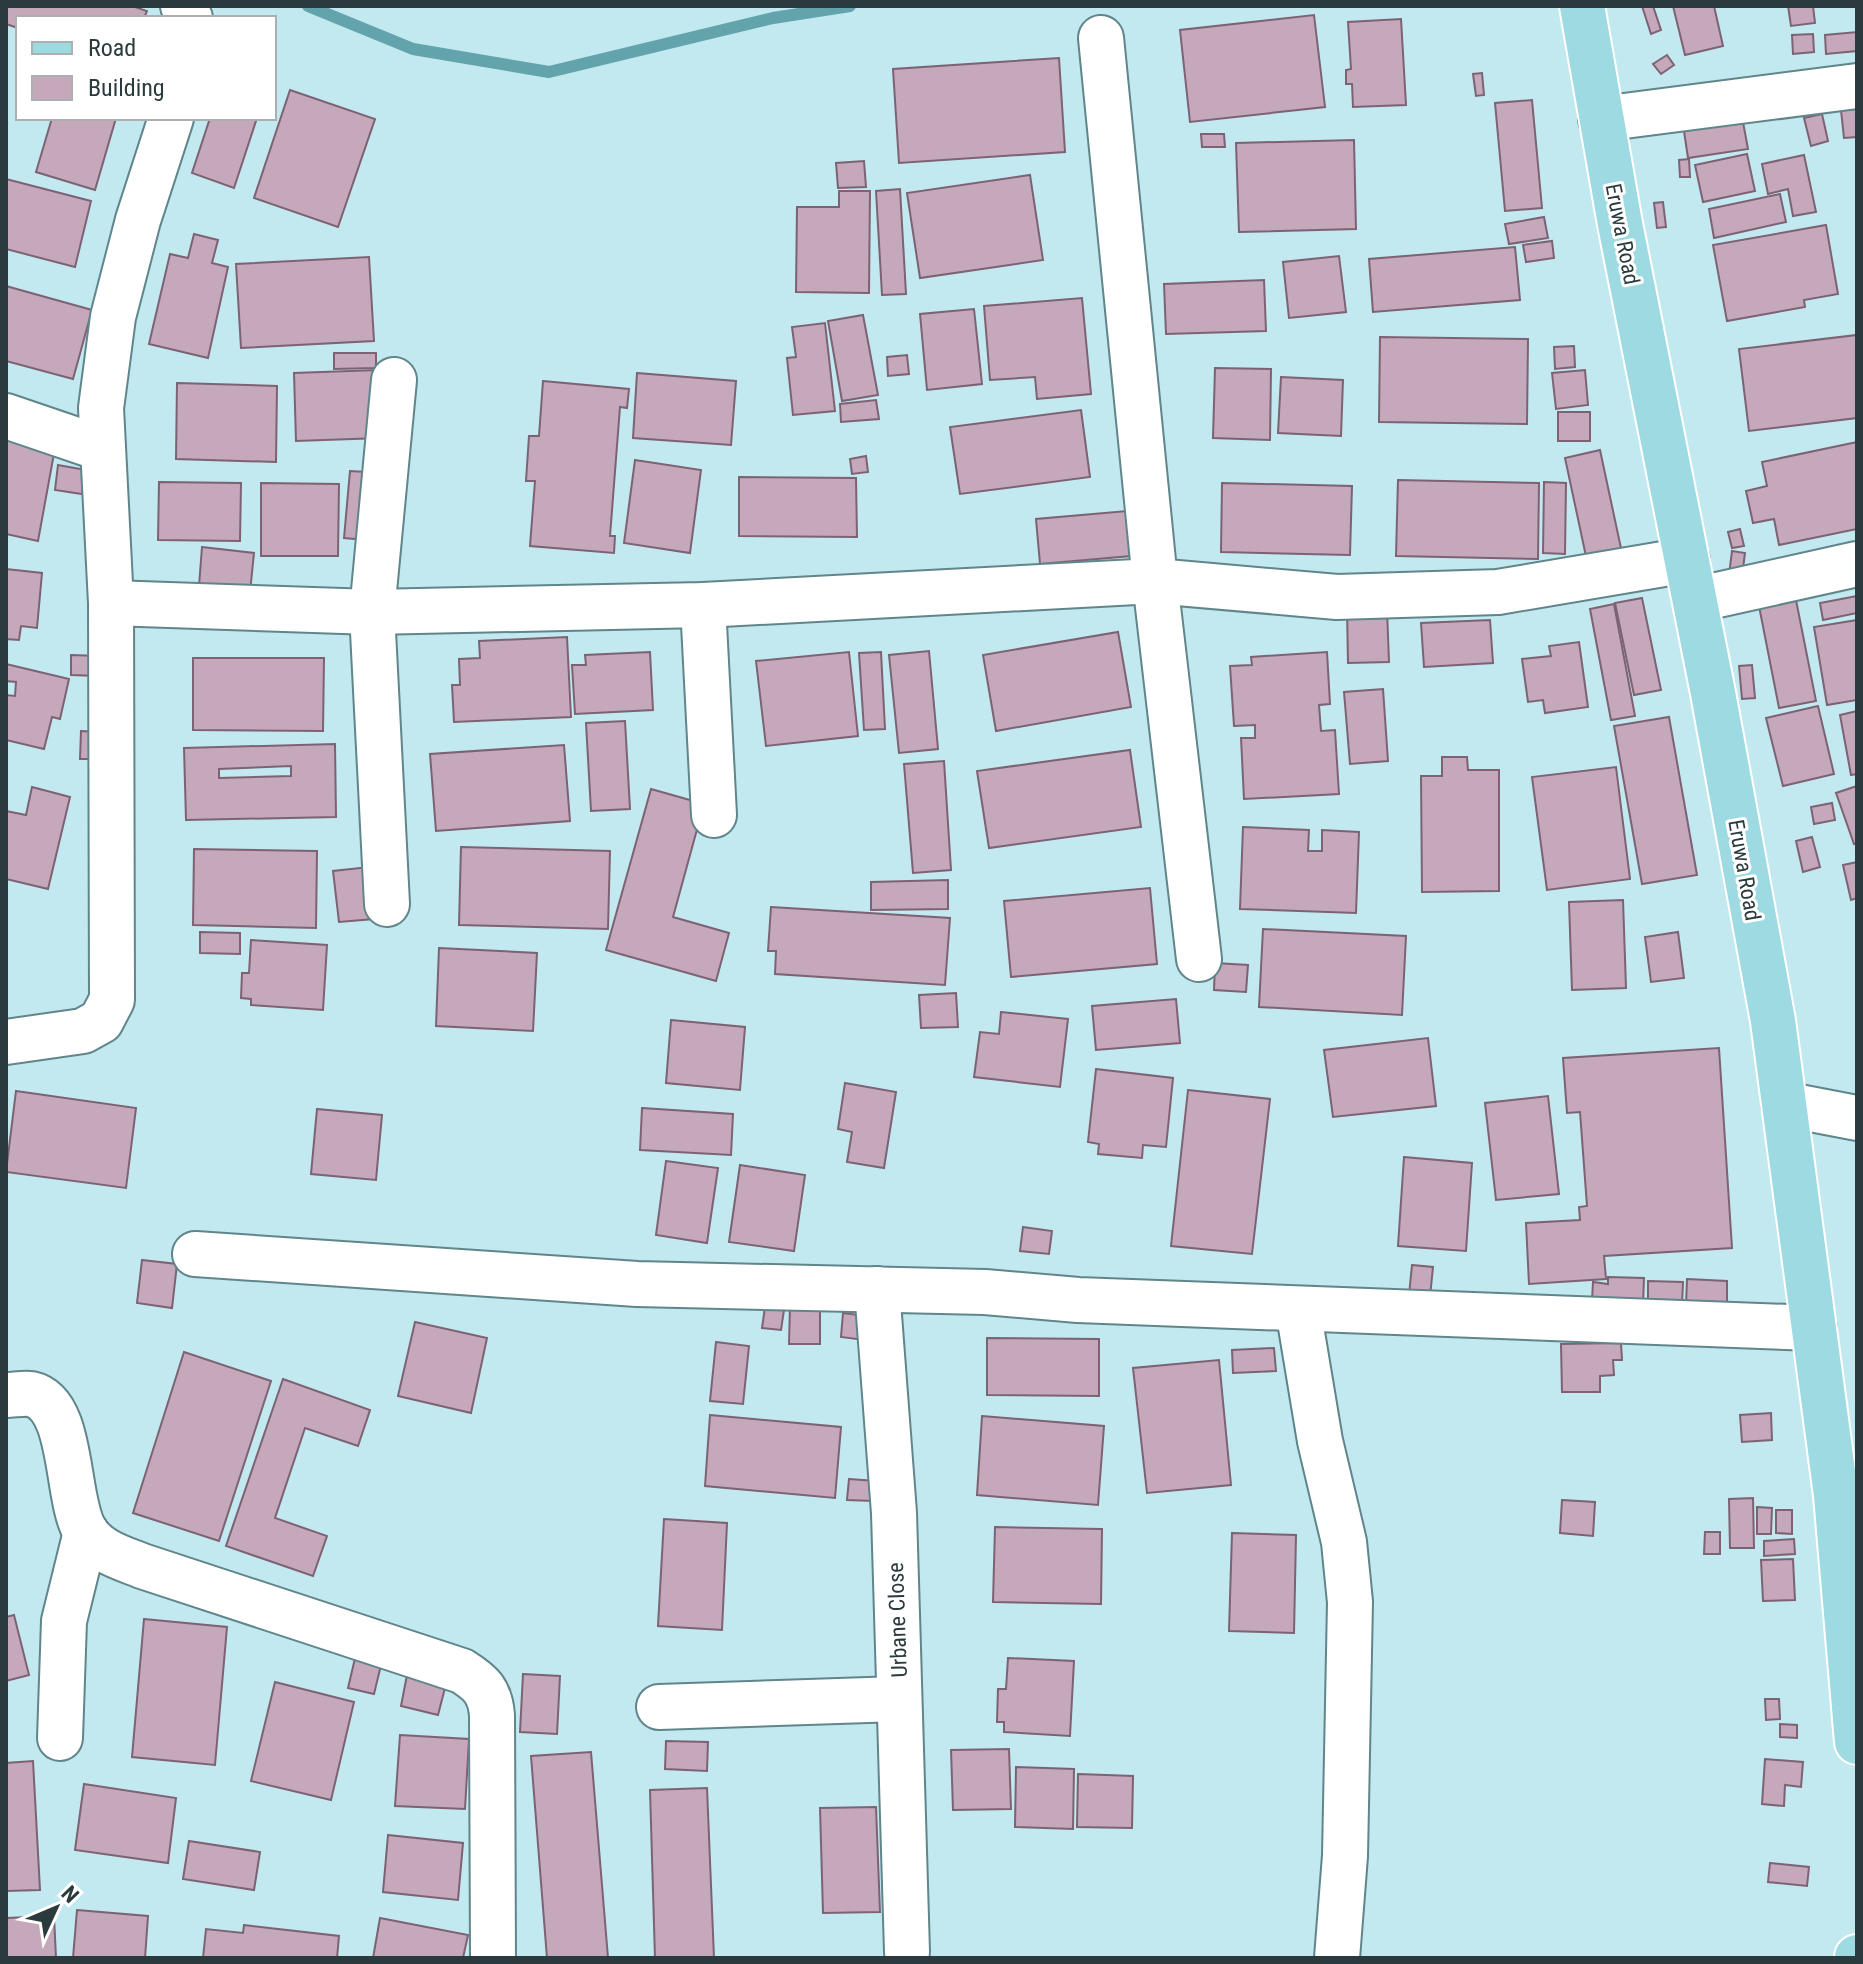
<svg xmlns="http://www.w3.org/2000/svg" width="1863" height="1964" viewBox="0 0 1863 1964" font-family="'Roboto Condensed',sans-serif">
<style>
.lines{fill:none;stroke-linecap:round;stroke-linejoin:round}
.stream{stroke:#63a4ac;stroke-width:12}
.building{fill:#c5a8ba;stroke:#7d6274;stroke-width:2;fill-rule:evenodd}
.minor-casing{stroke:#60858a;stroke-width:48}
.major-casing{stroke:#fff;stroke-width:48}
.minor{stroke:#fff;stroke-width:44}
.major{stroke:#9ddae2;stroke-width:44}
.labels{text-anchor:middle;stroke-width:6;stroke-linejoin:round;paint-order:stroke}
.street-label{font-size:22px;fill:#2a3a3d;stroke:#fff}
</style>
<rect width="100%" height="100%" fill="#c1e9ef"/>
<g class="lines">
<polyline class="stream" points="308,6 413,49 549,72 773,18 850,6"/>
</g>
<g class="building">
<polygon points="6,6 132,6 147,11 144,18 18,18 18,28 6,24"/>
<polygon points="1642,6 1653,6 1661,30 1651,34"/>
<polygon points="1673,6 1714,6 1723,46 1685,55"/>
<polygon points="1788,6 1813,6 1815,23 1791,26"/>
<polygon points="1314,15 1325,107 1190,122 1180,30"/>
<polygon points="1401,19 1406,105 1353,107 1352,84 1346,84 1346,70 1351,69 1348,22"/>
<polygon points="1857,32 1857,51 1826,54 1825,35"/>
<polygon points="1813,34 1814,52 1793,54 1792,35"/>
<polygon points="1667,55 1674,65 1661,74 1653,64"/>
<polygon points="1059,58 1065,152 899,163 893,69"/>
<polygon points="1482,73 1484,95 1476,96 1473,74"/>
<polygon points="290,90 375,119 338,227 254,198"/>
<polygon points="1532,100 1542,208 1505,211 1495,103"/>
<polygon points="1857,109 1857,137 1844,138 1841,110"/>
<polygon points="1822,114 1828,141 1811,146 1804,118"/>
<polygon points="52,118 116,118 95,190 36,172"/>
<polygon points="210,118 257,118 234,188 192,173"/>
<polygon points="1743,122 1748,149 1688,158 1684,131"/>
<polygon points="1201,134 1224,134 1225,147 1202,147"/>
<polygon points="1354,140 1356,229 1239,232 1236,143"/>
<polygon points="1747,154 1755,191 1703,202 1695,165"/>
<polygon points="1804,155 1816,212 1793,216 1788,189 1768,194 1762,164"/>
<polygon points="1689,159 1690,177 1680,177 1679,160"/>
<polygon points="864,161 866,187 838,188 836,163"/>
<polygon points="1030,175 1043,260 920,278 907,193"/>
<polygon points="6,179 91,201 75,267 6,249"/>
<polygon points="900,189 906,294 882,295 876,191"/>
<polygon points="839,191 870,191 869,293 796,292 797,207 839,207"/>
<polygon points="1780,194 1786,222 1714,238 1709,209"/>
<polygon points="1663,202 1666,227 1657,228 1654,203"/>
<polygon points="1544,217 1548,238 1509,244 1505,224"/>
<polygon points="1826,225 1838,294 1804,300 1805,307 1727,321 1713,245"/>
<polygon points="194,234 218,240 212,263 228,267 208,358 149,344 170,254 188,258"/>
<polygon points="1552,241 1554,258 1526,262 1523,245"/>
<polygon points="1515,247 1520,300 1373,312 1369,259"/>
<polygon points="1339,256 1346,312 1289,318 1283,262"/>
<polygon points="369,257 374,341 241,348 236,264"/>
<polygon points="1264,280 1266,331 1166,334 1164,284"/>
<polygon points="6,286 92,310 73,379 6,361"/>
<polygon points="1082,298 1091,394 1037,399 1035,377 990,380 984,306"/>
<polygon points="974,309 982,384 927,390 920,314"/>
<polygon points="863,315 878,395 842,401 828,321"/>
<polygon points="825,323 835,411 793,415 787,358 796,357 792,327"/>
<polygon points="1857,335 1857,418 1749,431 1739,349"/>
<polygon points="1380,337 1528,339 1527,424 1379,422"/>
<polygon points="1574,346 1575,367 1555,369 1554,347"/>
<polygon points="334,353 376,353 376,368 334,369"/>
<polygon points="907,355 909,374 888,376 887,357"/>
<polygon points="1215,368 1271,369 1270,440 1213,438"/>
<polygon points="378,370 381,438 296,441 294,373"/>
<polygon points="1585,370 1588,405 1556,409 1552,373"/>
<polygon points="637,373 736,381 731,445 633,438"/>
<polygon points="1281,377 1343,380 1341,436 1278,433"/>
<polygon points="543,381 629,389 627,408 620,407 610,536 615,536 614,553 530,546 535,481 526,481 529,436 539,436"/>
<polygon points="177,383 277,386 276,462 176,459"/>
<polygon points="876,400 879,419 841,422 840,404"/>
<polygon points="1081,410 1090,477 960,494 950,427"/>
<rect x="1558" y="412" width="32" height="29"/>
<polygon points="6,439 55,448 38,541 6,534"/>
<polygon points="1857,442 1857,529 1779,545 1774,519 1753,523 1746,491 1767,486 1762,462"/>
<polygon points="1600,450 1622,553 1587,561 1565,458"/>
<polygon points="866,456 868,472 852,474 850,459"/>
<polygon points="635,460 701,470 690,553 624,543"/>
<polygon points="58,465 86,470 82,494 55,490"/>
<polygon points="350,471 382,473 377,541 344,538"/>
<polygon points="739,477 856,478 857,537 739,536"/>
<polygon points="1398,480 1539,483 1538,559 1396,556"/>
<polygon points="159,482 241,483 240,541 158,540"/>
<polygon points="1544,482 1566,483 1565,554 1543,553"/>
<polygon points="261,483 339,484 338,556 261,556"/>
<polygon points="1222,483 1352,486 1350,555 1221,552"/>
<polygon points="1127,511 1131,556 1040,564 1036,519"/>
<polygon points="1740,529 1744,546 1732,548 1728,532"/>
<polygon points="202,547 254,553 250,592 199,586"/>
<polygon points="1732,551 1745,553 1742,576 1729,575"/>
<polygon points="6,569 42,573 37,628 21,626 19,640 6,639"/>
<polygon points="1857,596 1857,613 1823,620 1820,603"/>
<polygon points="1642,598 1661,690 1634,695 1615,603"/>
<polygon points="1796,600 1816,701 1779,708 1759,606"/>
<polygon points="1614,604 1635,716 1611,720 1590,609"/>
<polygon points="1347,609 1387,609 1389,662 1348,663"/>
<polygon points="1490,620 1493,663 1424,667 1421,623"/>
<polygon points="1857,620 1857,700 1827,705 1814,627"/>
<polygon points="1118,632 1131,707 996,731 983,655"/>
<polygon points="567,637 571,717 454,722 452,685 460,685 459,659 480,658 479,641"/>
<polygon points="1579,642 1588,707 1545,713 1543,700 1528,702 1522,659 1551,656 1549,646"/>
<polygon points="929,651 938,749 899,753 889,655"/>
<polygon points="650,652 653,710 575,714 572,665 586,665 585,655"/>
<polygon points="849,652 858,736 766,746 756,661"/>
<polygon points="881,652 885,729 864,730 859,653"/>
<polygon points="1327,652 1330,704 1319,705 1321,731 1335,730 1339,794 1244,799 1241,738 1255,738 1255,725 1234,726 1230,666 1252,665 1251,657"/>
<polygon points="71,655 99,656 98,676 71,675"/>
<polygon points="193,658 324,658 323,731 193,730"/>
<polygon points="6,664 69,679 60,719 52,717 44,749 6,740 6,695 15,696 16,682 6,681"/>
<polygon points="1752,665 1755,698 1742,699 1739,666"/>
<polygon points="1383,689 1388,761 1350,764 1344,692"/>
<polygon points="1818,706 1834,774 1783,786 1766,718"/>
<polygon points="1857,711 1857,774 1851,775 1840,715"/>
<polygon points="1669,717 1697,875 1642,884 1614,726"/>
<polygon points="625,721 630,809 591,811 586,723"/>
<polygon points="81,731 97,732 96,759 80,759"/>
<path d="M335 744 336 817 186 820 184 748ZM291 766V776L219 778V769Z"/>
<polygon points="564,745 570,821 436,831 430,754"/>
<polygon points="1130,750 1141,827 989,848 977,771"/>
<polygon points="1442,757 1467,757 1468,770 1499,770 1499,891 1422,892 1421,776 1442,776"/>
<polygon points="944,761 951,870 913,873 904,764"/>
<polygon points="1616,767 1630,879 1547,890 1532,777"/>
<polygon points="1857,786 1857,843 1854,844 1836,793"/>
<polygon points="32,787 70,797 48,889 6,879 6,811 26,815"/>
<polygon points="651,789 704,804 673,917 729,933 716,981 606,950"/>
<polygon points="1832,803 1835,820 1814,824 1811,807"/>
<polygon points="1243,827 1309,830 1308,851 1322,851 1322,830 1359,832 1356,913 1240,909"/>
<polygon points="1812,837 1820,867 1803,872 1796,841"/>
<polygon points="461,847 610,851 608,929 459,925"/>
<polygon points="194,849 317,851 316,928 193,925"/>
<polygon points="1857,862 1857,898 1851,900 1843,865"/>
<polygon points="369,867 374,919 339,922 333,871"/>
<polygon points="948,880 948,909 871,910 871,882"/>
<polygon points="1150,888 1157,964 1011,977 1004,901"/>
<polygon points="1623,900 1626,988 1572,990 1569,902"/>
<polygon points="771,907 950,918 945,985 775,974 776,951 768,951"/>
<polygon points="1263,929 1406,936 1402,1015 1259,1007"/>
<polygon points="200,932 240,933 240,954 200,953"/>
<polygon points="1678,932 1684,978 1651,982 1645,937"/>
<polygon points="251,940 327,945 323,1010 251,1005 251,999 241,998 242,973 249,973"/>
<polygon points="439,948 537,953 533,1031 436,1026"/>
<polygon points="1215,963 1248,965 1246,992 1214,990"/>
<polygon points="956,993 958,1027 921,1028 919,995"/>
<polygon points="1176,999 1180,1043 1096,1050 1092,1006"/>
<polygon points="1001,1012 1068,1019 1060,1087 974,1077 980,1032 999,1034"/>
<polygon points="671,1020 745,1027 740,1090 666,1083"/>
<polygon points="1428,1038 1436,1106 1333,1117 1324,1050"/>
<polygon points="1719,1048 1732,1248 1604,1256 1606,1279 1529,1284 1526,1223 1580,1220 1579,1207 1587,1206 1580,1112 1567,1113 1563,1058"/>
<polygon points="1096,1069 1173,1078 1166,1147 1143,1145 1142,1158 1098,1154 1099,1144 1088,1142"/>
<polygon points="845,1083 896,1092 884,1168 847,1162 852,1132 838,1129"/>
<polygon points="1188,1090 1270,1099 1252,1254 1171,1246"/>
<polygon points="16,1091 136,1108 126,1188 6,1172"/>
<polygon points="1548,1096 1559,1194 1496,1200 1485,1103"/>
<polygon points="642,1108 733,1114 731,1155 640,1150"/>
<polygon points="317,1109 382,1115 376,1180 311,1174"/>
<polygon points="1404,1157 1472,1163 1466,1251 1398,1246"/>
<polygon points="666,1161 718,1168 707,1243 656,1235"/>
<polygon points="740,1165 805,1175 794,1251 729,1242"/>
<polygon points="1023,1227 1052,1231 1049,1254 1020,1251"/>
<polygon points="142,1260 177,1264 172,1308 137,1303"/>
<polygon points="1412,1265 1433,1267 1430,1297 1409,1295"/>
<polygon points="1608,1277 1644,1278 1643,1305 1592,1301 1593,1282 1608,1284"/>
<polygon points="1687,1279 1727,1281 1727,1306 1686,1305"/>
<polygon points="1648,1281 1683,1282 1682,1305 1648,1303"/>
<polygon points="790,1306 820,1306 820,1344 789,1344"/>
<polygon points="765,1307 784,1310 781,1330 762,1328"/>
<polygon points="843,1313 867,1316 864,1340 841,1337"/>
<polygon points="415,1322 487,1338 471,1413 398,1396"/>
<polygon points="987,1338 1099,1339 1099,1396 987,1395"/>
<polygon points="716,1342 749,1346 743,1404 710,1401"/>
<polygon points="1621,1343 1622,1360 1613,1360 1614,1375 1600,1376 1600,1392 1562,1392 1561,1344"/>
<polygon points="1274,1348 1276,1371 1233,1373 1232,1350"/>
<polygon points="184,1352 271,1381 219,1541 133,1513"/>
<polygon points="1219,1360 1231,1485 1147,1493 1133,1368"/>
<polygon points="283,1379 370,1410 358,1446 305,1428 275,1518 327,1536 313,1576 226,1546"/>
<polygon points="1771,1413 1772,1440 1742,1442 1740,1415"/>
<polygon points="710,1415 841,1427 835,1498 705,1486"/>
<polygon points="982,1416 1104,1426 1098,1505 977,1495"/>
<polygon points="849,1479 876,1481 874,1501 847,1500"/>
<polygon points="1753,1498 1754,1548 1730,1548 1729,1499"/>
<polygon points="1562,1500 1595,1502 1593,1536 1560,1533"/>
<polygon points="1757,1507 1772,1508 1771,1534 1757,1534"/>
<polygon points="1776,1510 1792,1510 1792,1534 1776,1533"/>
<polygon points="664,1519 727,1523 722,1630 658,1626"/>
<polygon points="995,1527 1102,1529 1101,1604 993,1602"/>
<polygon points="1705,1532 1720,1532 1720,1554 1704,1554"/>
<polygon points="1232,1533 1296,1535 1294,1633 1229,1631"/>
<polygon points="1794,1539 1795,1554 1764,1556 1764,1541"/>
<polygon points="1793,1559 1795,1600 1763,1601 1761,1560"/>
<polygon points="14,1615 29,1675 6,1681 6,1617"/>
<polygon points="144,1619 227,1627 215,1765 132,1757"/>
<polygon points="356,1654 382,1661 374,1694 348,1688"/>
<polygon points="1008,1658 1074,1661 1070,1736 1004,1732 1004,1722 997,1722 998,1689 1006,1689"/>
<polygon points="523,1674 560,1676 557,1734 520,1732"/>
<polygon points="407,1675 446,1684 438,1715 401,1706"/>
<polygon points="275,1682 354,1702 331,1800 251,1781"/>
<polygon points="1765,1699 1779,1699 1780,1719 1766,1720"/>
<polygon points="1780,1724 1797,1725 1797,1738 1780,1737"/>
<polygon points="400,1735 469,1739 465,1809 395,1806"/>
<polygon points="666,1741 708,1742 707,1771 665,1769"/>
<polygon points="1009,1749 1011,1809 953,1810 951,1750"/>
<polygon points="591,1752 608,1958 547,1958 531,1756"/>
<polygon points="1765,1759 1803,1762 1801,1787 1785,1785 1784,1806 1762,1804"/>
<polygon points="33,1761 40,1890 6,1891 6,1763"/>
<polygon points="1016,1767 1074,1769 1073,1829 1015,1827"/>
<polygon points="1078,1774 1133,1776 1132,1828 1077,1827"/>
<polygon points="84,1784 176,1798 168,1863 75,1850"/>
<polygon points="707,1788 714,1958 655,1958 650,1790"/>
<polygon points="876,1807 880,1912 823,1913 820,1808"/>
<polygon points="388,1835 463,1843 458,1900 383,1892"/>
<polygon points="189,1841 260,1852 254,1890 183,1879"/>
<polygon points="1770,1863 1809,1867 1807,1886 1768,1882"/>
<polygon points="77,1910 148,1916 145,1958 73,1958"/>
<polygon points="54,1916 56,1958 6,1958 6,1918"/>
<polygon points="380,1918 468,1935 463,1958 373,1958"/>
<polygon points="244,1925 339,1936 337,1958 203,1958 206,1929 243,1933"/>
</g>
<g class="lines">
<defs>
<g id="minor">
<polyline points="183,6 190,18"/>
<polyline points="1101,38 1155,581 1199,959"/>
<polyline points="1601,119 1857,86"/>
<polyline points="6,416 103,449"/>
<polyline points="1695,600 1857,564"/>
<polyline points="111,603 372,612 703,605 1155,581 1337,597 1498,592 1687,560"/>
<polyline points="703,605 714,815"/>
<polyline points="387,904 372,612 394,380"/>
<polyline points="6,1042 83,1031 101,1021 112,1000 111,603 101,408 113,317 138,220 171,118"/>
<polyline points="1784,1104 1857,1118"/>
<polyline points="195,1254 637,1284 985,1292 1078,1300 1814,1328"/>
<polyline points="877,1289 894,1513 907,1952"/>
<polyline points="1298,1309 1320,1441 1344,1542 1350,1602 1345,1856 1337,1958"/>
<path d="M6 1395C13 1395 24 1393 31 1394 75 1404 65 1498 85 1531 97 1551 122 1558 142 1566L462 1671C481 1683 490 1691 492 1715L493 1958"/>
<polyline points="659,1707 899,1699"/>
<polyline points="60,1738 64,1621 86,1532"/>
</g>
<g id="major">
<polyline points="1582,6 1620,224 1713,693 1773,1021 1836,1495 1857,1742"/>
<polyline points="1857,1958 1857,1957"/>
</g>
</defs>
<use href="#minor" class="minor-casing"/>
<use href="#major" class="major-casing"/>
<use href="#minor" class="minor"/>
<use href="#major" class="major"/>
</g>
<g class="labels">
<g class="street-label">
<text transform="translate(1623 234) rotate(79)" y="8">Eruwa Road</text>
<text transform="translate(1745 870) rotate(80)" y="8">Eruwa Road</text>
<text transform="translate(897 1620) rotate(-92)" y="8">Urbane Close</text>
</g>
</g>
<rect width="1863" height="1964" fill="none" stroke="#2a3a3d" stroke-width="16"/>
<rect x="16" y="16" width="260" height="104" fill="#ffffff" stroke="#aab0b1" stroke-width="2"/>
<rect x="32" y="42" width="40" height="12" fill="#9ddae2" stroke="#aab0b1" stroke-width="2"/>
<text x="88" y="56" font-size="24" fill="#2a3a3d">Road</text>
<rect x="32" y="76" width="40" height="24" fill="#c5a8ba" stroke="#aab0b1" stroke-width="2"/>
<text x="88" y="96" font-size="24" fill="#2a3a3d">Building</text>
<g transform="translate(56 1908) rotate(46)" stroke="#ffffff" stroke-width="6" paint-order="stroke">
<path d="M0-6L14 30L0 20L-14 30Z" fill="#2a3a3d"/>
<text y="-12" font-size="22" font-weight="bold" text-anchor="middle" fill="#2a3a3d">N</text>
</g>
</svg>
